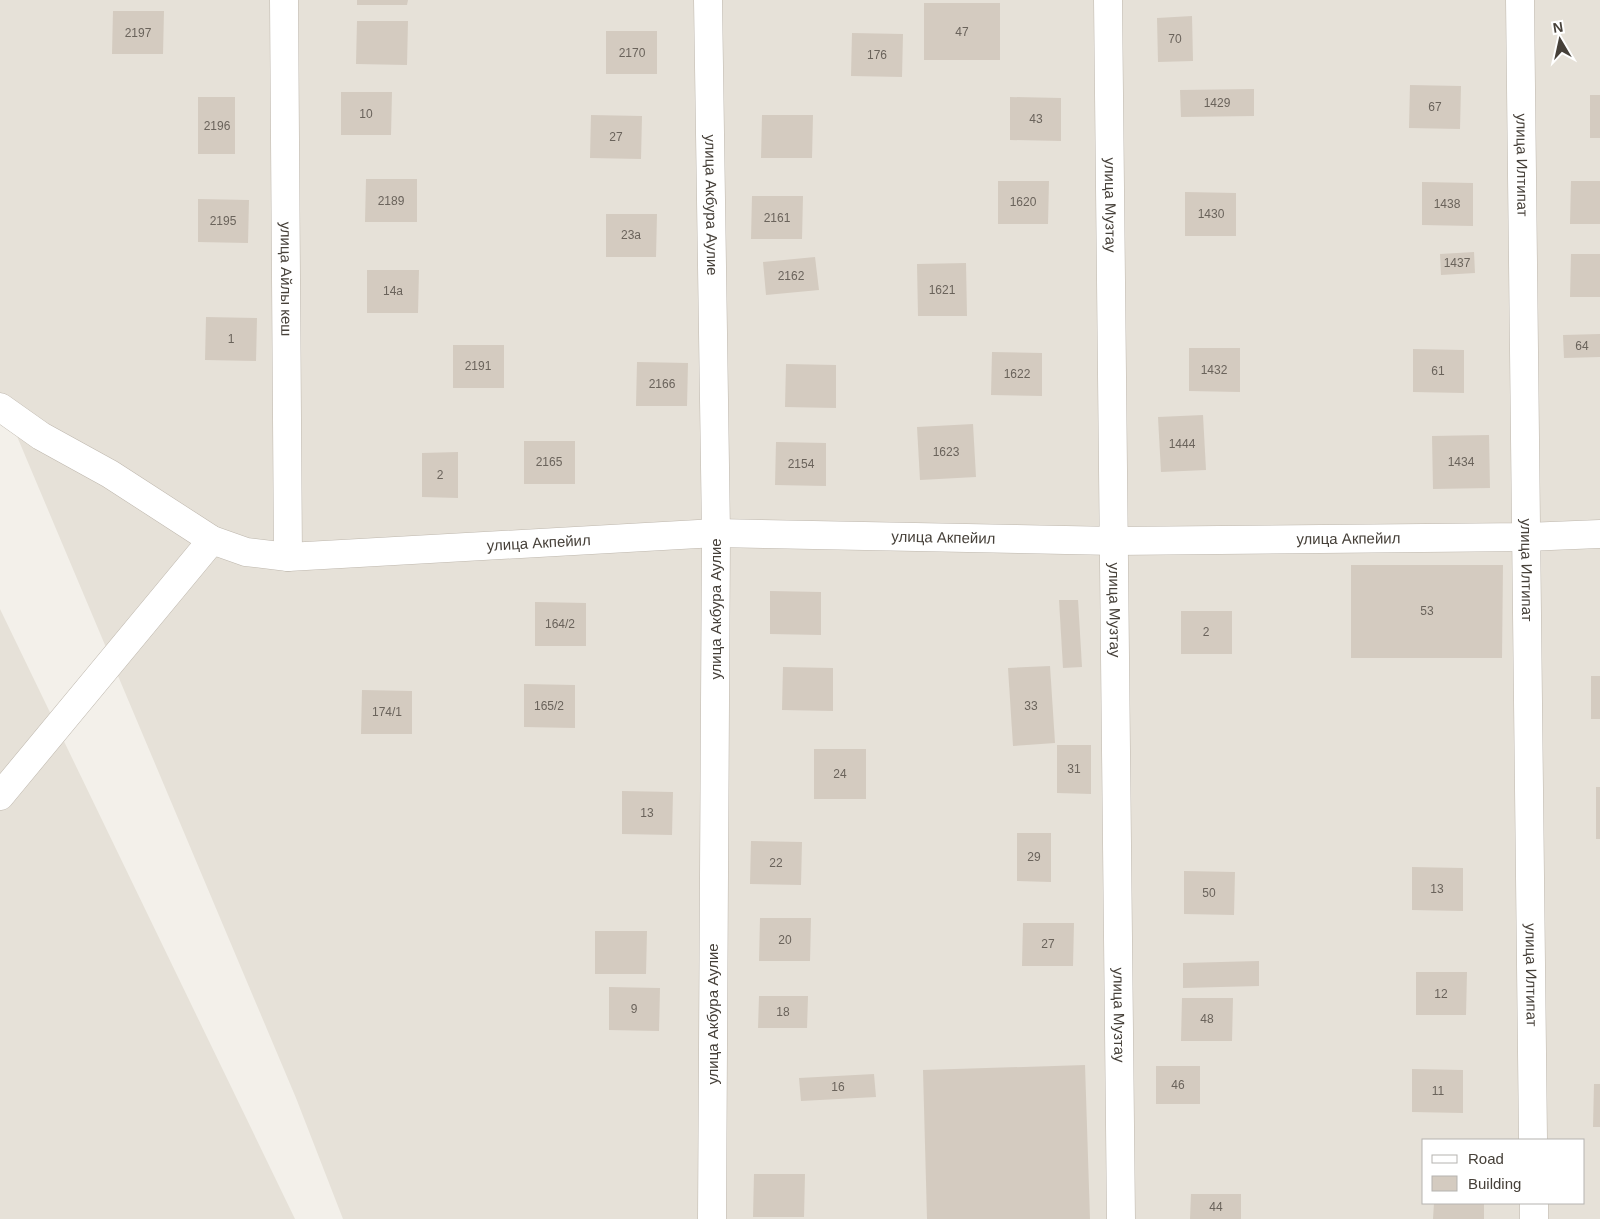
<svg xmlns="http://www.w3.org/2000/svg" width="1600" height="1219" viewBox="0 0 1600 1219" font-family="Arial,sans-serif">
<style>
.residential{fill:#e6e1d8;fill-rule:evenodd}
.building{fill:#d4cbc0}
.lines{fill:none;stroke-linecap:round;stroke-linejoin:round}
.minor-casing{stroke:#beb7ad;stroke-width:29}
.minor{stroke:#fff;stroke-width:28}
.labels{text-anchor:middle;stroke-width:4;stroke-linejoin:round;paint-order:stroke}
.number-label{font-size:12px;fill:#6a635b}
.street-label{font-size:15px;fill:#464039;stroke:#fff}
</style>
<rect width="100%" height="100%" fill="#f3f0ea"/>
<g class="residential">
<path d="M0 0H1600V1219H343L296 1098 0 396ZM1424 1140H1584V1203H1424Z"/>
<polygon points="0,609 295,1219 0,1219"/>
</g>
<g class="building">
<polygon points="357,0 408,0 407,5 357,5"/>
<rect x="924" y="3" width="76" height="57"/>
<polygon points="113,11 164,11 163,54 112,54"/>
<polygon points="1192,16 1193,61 1158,62 1157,18"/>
<polygon points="357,21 408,21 407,65 356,64"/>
<rect x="606" y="31" width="51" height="43"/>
<polygon points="852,33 903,34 902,77 851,76"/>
<polygon points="1410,85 1461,86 1460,129 1409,128"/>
<polygon points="1254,89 1254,116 1181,117 1180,90"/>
<polygon points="341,92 392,92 391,135 341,135"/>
<rect x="1590" y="95" width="10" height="43"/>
<rect x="198" y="97" width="37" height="57"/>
<polygon points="1010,97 1061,98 1061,141 1010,140"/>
<polygon points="591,115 642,116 641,159 590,158"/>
<polygon points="762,115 813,115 812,158 761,158"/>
<polygon points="366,179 417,179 417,222 365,222"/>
<polygon points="998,181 1049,181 1048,224 998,224"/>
<polygon points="1571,181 1600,181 1600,224 1570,224"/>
<polygon points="1422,182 1473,183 1473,226 1422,225"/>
<polygon points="1185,192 1236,193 1236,236 1185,236"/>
<polygon points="752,196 803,196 802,239 751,239"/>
<polygon points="198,199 249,200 248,243 198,242"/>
<polygon points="606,214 657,214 656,257 606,257"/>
<polygon points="1474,252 1475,273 1441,275 1440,254"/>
<polygon points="1571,254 1600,254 1600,297 1570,297"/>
<polygon points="815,257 819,290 766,295 763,262"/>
<polygon points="966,263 967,316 918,316 917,264"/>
<polygon points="367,270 419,270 418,313 367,313"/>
<polygon points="206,317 257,318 256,361 205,360"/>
<polygon points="1600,334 1600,357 1564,358 1563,335"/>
<rect x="453" y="345" width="51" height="43"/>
<polygon points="1189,348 1240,348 1240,392 1189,391"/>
<polygon points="1413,349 1464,350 1464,393 1413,392"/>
<polygon points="992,352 1042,353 1042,396 991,395"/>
<polygon points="637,362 688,363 687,406 636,406"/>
<polygon points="786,364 836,365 836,408 785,407"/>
<polygon points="1203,415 1206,470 1161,472 1158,417"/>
<polygon points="973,424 976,477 920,480 917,427"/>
<polygon points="1489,435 1490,488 1433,489 1432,436"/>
<rect x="524" y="441" width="51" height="43"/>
<polygon points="776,442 826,443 826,486 775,485"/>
<polygon points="458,452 458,498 422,497 422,453"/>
<polygon points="1351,565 1503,565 1502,658 1351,658"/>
<polygon points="770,591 821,592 821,635 770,634"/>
<polygon points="1059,600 1078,600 1082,667 1063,668"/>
<polygon points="535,602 586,603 586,646 535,646"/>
<rect x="1181" y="611" width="51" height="43"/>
<polygon points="1050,666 1055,743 1013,746 1008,668"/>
<polygon points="783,667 833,668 833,711 782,710"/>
<rect x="1591" y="676" width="9" height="43"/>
<polygon points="524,684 575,685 575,728 524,727"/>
<polygon points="362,690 412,691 412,734 361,734"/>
<polygon points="1057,745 1091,745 1091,794 1057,793"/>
<rect x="814" y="749" width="52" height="50"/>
<rect x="1596" y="787" width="4" height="52"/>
<polygon points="622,791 673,792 672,835 622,834"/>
<polygon points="1017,833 1051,833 1051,882 1017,881"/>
<polygon points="751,841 802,842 801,885 750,884"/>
<polygon points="1412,867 1463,868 1463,911 1412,910"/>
<polygon points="1184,871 1235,872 1234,915 1184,914"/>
<polygon points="760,918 811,918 810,961 759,961"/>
<polygon points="1023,923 1074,923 1073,966 1022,966"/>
<polygon points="595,931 647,931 646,974 595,974"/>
<polygon points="1259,961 1259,986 1183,988 1183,963"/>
<polygon points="1416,972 1467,972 1466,1015 1416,1015"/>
<polygon points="609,987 660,988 659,1031 609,1030"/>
<polygon points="759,996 808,996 807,1028 758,1028"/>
<polygon points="1182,998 1233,998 1232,1041 1181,1041"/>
<polygon points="1085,1065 1090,1219 927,1219 923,1070"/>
<rect x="1156" y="1066" width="44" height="38"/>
<polygon points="1412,1069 1463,1070 1463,1113 1412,1112"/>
<polygon points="874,1074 876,1097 801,1101 799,1078"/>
<polygon points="1594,1084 1600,1084 1600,1127 1593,1127"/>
<polygon points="754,1174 805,1174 804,1217 753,1217"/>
<polygon points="1191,1194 1241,1194 1241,1219 1190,1219"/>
<polygon points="1434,1203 1484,1203 1484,1219 1433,1219"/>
</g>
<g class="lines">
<defs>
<g id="minor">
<path id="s1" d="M284 0 288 557"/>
<path id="s2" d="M708 0 716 533 712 1219"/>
<path id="s3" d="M1108 0 1121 1219"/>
<path id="s4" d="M1520 0 1533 1140"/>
<path id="s5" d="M0 407 41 436 110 474 212 540 246 552 288 557 716 533 1115 541 1526 537 1600 534"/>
<polyline points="0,796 212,540"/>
<polyline points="1534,1203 1534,1219"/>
</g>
</defs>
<use href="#minor" class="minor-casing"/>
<use href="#minor" class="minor"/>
</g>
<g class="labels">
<g class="number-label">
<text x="962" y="36">47</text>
<text x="138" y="37">2197</text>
<text x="1175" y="43">70</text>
<text x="632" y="57">2170</text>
<text x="877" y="59">176</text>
<text x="1217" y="107">1429</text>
<text x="1435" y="111">67</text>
<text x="366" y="118">10</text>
<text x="1036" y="123">43</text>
<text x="217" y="130">2196</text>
<text x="616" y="141">27</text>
<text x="391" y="205">2189</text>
<text x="1023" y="206">1620</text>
<text x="1447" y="208">1438</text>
<text x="1211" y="218">1430</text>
<text x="777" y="222">2161</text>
<text x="223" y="225">2195</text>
<text x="631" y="239">23а</text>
<text x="1457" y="267">1437</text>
<text x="791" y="280">2162</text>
<text x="942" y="294">1621</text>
<text x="393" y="295">14а</text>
<text x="231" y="343">1</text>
<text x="1582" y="350">64</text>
<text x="478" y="370">2191</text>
<text x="1214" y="374">1432</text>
<text x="1438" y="375">61</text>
<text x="1017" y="378">1622</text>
<text x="662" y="388">2166</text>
<text x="1182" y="448">1444</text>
<text x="946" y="456">1623</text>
<text x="549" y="466">2165</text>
<text x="1461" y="466">1434</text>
<text x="801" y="468">2154</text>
<text x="440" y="479">2</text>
<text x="1427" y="615">53</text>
<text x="560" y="628">164/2</text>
<text x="1206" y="636">2</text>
<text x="549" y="710">165/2</text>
<text x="1031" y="710">33</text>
<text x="387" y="716">174/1</text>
<text x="1074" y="773">31</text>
<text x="840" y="778">24</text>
<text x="647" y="817">13</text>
<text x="1034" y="861">29</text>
<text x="776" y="867">22</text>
<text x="1437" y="893">13</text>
<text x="1209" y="897">50</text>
<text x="785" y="944">20</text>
<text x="1048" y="948">27</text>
<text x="1441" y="998">12</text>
<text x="634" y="1013">9</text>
<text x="783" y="1016">18</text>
<text x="1207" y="1023">48</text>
<text x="1178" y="1089">46</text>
<text x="838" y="1091">16</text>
<text x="1438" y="1095">11</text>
<text x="1216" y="1211">44</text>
</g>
<g class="street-label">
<text dy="5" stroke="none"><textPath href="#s4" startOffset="165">улица Илтипат</textPath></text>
<text dy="5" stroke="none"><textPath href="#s2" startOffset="205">улица Акбура Аулие</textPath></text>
<text dy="5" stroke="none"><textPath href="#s3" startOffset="205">улица Музтау</textPath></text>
<text dy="5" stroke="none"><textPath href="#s1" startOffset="279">улица Айлы кеш</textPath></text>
<text dy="5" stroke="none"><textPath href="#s5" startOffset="985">улица Акпейил</textPath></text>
<text dy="5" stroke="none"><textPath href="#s5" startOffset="1390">улица Акпейил</textPath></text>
<text dy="5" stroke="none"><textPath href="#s5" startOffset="580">улица Акпейил</textPath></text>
<text dy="5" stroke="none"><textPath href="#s4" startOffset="570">улица Илтипат</textPath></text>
<text transform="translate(716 609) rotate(-90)" y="5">улица Акбура Аулие</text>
<text dy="5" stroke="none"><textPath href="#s3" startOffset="610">улица Музтау</textPath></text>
<text dy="5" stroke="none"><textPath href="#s4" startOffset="975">улица Илтипат</textPath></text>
<text transform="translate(713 1014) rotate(-90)" y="5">улица Акбура Аулие</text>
<text dy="5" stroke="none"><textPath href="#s3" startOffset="1015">улица Музтау</textPath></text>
</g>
</g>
<rect x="1422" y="1139" width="162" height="65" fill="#ffffff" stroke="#b5b3b0"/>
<rect x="1432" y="1155" width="25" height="8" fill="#ffffff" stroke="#b5b3b0"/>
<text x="1468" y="1164" font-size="15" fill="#464039">Road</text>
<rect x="1432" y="1176" width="25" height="15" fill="#d4cbc0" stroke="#b5b3b0"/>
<text x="1468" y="1189" font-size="15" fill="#464039">Building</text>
<g transform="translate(1560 40) rotate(351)" stroke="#ffffff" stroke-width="4" paint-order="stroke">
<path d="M0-4L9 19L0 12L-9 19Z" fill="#464039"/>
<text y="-8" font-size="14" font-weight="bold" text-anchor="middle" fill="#464039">N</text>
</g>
</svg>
